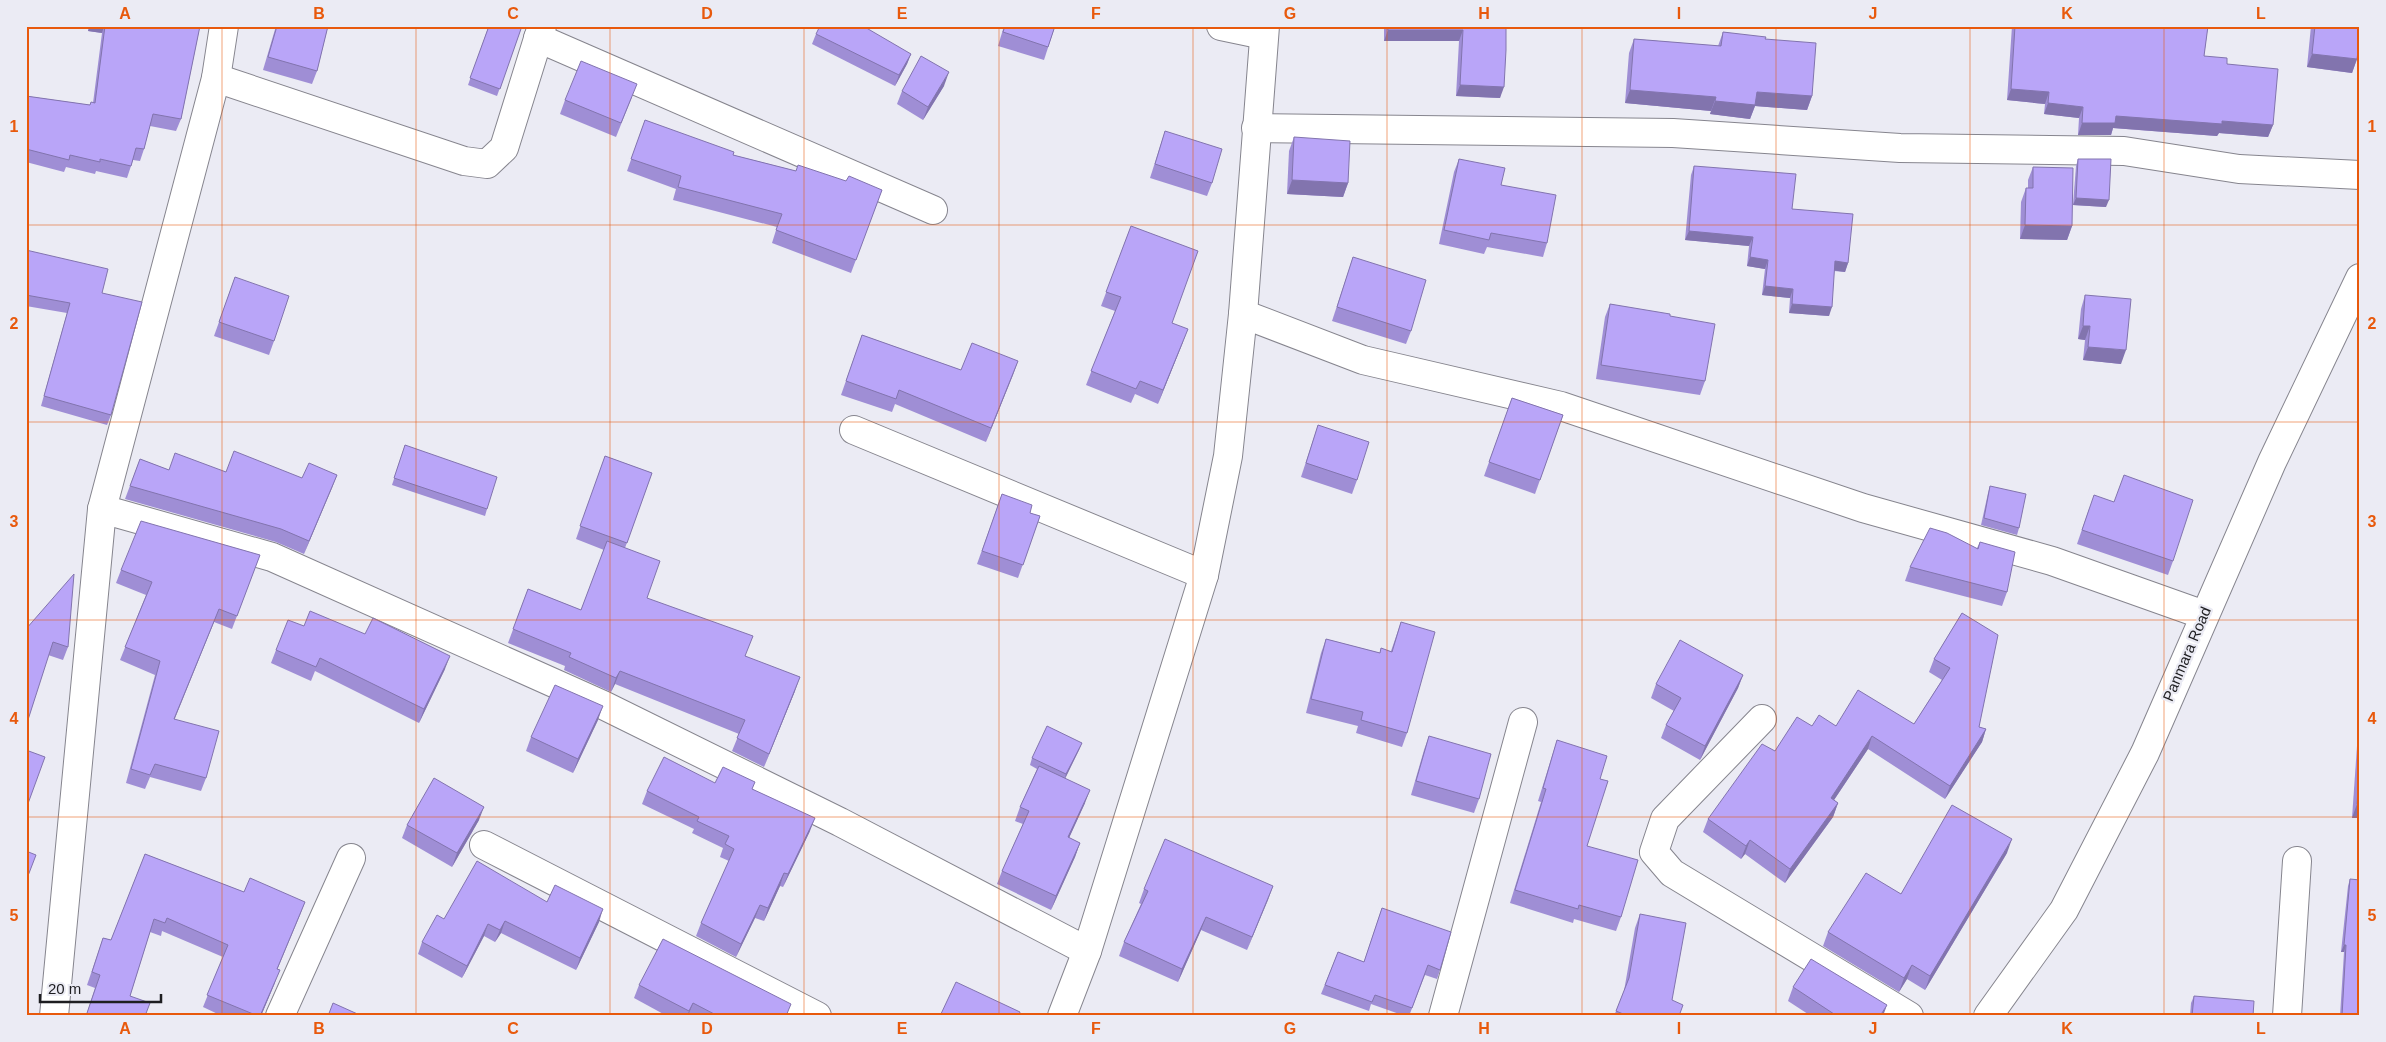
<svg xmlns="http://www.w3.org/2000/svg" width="2386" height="1042" viewBox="0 0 2386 1042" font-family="Arial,sans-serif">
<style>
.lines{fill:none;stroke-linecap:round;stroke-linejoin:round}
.minor-casing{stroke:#86858e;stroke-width:30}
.minor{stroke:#fff;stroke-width:28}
.wall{fill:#9f8ed5}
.shaded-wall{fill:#8274ae}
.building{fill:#b9a5f8;stroke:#8274ae}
.grid{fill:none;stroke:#e8590c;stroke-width:1;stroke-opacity:0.55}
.labels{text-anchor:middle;stroke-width:4.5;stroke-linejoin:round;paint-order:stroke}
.street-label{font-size:15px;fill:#1e1e21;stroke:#ebebf4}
.neatline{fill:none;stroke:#e8590c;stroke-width:2}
.grid-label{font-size:16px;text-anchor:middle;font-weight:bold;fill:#e8590c}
</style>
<rect width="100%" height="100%" fill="#ebebf4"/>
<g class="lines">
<defs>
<g id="minor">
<polyline points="1221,26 1264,35"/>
<polyline points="538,38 933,210"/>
<polyline points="216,78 464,161 487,164 504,148 542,26"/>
<polyline points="1256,128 1673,133 1900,148 2124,151 2239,169 2360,175"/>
<polyline points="1243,314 1363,360 1561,406 1863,508 2052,561 2204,615"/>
<polyline points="854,430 1204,575"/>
<polyline points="102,509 272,557 603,705 840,822 1087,951"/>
<polyline points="1762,719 1665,819 1654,852 1672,873 1909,1016"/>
<polyline points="484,845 817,1016"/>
<polyline points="54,1016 102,509 216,78 224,26"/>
<polyline points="280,1016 351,858"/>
<polyline points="1062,1016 1087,951 1204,575 1228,456 1243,314 1265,26"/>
<polyline points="1443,1016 1523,722"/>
<polyline points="1988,1016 2064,910 2145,753 2272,462 2360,278"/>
<polyline points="2287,1016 2297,861"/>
</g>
</defs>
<use href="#minor" class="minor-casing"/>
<use href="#minor" class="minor"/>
</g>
<g class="wall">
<polygon points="89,26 200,26 181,119 176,131 150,126 144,149 140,161 133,160 127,178 96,171 95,174 66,167 64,172 26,162 26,96 90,105 93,103 102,33 88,31"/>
<polygon points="276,26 328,26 317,71 312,84 263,70"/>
<polygon points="484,26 522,26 497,96 468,85 488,28"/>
<polygon points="1004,26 1055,26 1044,60 998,46"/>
<polygon points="1384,26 1506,26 1500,98 1456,96 1459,41 1384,41"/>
<polygon points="2012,26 2208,26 2204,56 2227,64 2273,125 2268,137 2219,133 2217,136 2113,128 2111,135 2078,135 2079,118 2044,114 2045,104 2007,100"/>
<polygon points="2311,26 2360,26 2357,59 2352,73 2307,67"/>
<polygon points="1723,32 1765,39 1812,96 1807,110 1755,106 1750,119 1710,114 1711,111 1625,103 1629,53 1634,39 1718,46"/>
<polygon points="816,34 911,54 907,64 895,86 812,44"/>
<polygon points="944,86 923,120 897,104 902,91"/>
<polygon points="632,97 616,137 560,114 565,100"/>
<polygon points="645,120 733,155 796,171 846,181 882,190 851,273 772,243 777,227 673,200 676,189 627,171"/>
<polygon points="1165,131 1212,183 1207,196 1150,178"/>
<polygon points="1294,137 1348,183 1343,197 1287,194 1289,151"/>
<polygon points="1459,159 1501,185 1547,243 1543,257 1487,247 1484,254 1439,244 1454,172"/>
<polygon points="2078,159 2106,207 2073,205 2076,166"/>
<polygon points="1694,166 1792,209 1848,263 1845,272 1834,271 1829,316 1789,313 1790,298 1762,295 1765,269 1747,266 1749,246 1685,240 1691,175"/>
<polygon points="2033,167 2072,226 2067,240 2020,239 2021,202 2026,188 2028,188 2028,180"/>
<polygon points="1131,226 1172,323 1183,342 1158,404 1135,394 1131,403 1086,385 1115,311 1101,306"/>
<polygon points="26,250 102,293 111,415 107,425 41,406 67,313 26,306"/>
<polygon points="1353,257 1411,331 1406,344 1332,321"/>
<polygon points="235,277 274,341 269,355 214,336"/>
<polygon points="2085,295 2121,364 2083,360 2085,340 2078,339 2081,309"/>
<polygon points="1610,304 1670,316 1705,381 1700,395 1596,379 1605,317"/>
<polygon points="862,335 961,370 1018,361 986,442 895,404 892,412 841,395"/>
<polygon points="1512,398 1563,415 1535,494 1484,476"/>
<polygon points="1318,425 1357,480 1352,494 1301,477"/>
<polygon points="405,445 487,509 485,516 392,485"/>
<polygon points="605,456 652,473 625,548 647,598 746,656 795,691 764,767 732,751 739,734 615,684 611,692 564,670 565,666 508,643 528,589 581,610 604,550 576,539"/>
<polygon points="140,459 169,470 226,472 302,478 337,475 304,554 276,542 125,499"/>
<polygon points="1990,486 2019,528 2017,535 1981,525 1988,493"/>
<polygon points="1002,494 1030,513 1040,516 1018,578 977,564"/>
<polygon points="2114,502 2173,561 2168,575 2077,544 2089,509"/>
<polygon points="1980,542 2007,592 2002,606 1905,581 1910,567 1977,548"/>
<polygon points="260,555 232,629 214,622 174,719 206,778 201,791 150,777 145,789 126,783 155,675 120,660 146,595 116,583 121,570"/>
<polygon points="1962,613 1979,727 1986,729 1982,742 1945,799 1868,749 1834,800 1838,803 1833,817 1785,883 1745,854 1741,859 1703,832 1708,819 1775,751 1812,726 1914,724 1942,680 1929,672 1934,659"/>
<polygon points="1401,622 1407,733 1402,747 1356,733 1358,726 1306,713 1321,653 1326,639 1380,653 1391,651"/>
<polygon points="304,626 365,634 445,669 419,723 315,671 311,681 271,663 276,650"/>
<polygon points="26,629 68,647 63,660 48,655"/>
<polygon points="1743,675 1738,688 1700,760 1661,738 1666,725 1674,711 1651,698 1656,684"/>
<polygon points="598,720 573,773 526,751 531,737"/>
<polygon points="1429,736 1479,799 1474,813 1411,795 1424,750"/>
<polygon points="2360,737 2360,818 2352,818 2357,746"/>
<polygon points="1557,740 1600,779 1587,846 1621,917 1616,931 1574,919 1573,923 1510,903 1541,802 1538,801"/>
<polygon points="1082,743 1079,750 1065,778 1085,803 1069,838 1080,843 1075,857 1051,910 997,884 1002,871 1023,824 1015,821 1020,807 1037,769 1030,765 1032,758"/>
<polygon points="715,783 753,789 810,831 783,887 780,886 764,921 755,918 736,957 696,936 701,923 729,861 720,857 723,848 692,833 694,829 642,804 647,791"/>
<polygon points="479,820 452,867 402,838 407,825"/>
<polygon points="2007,853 1925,990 1907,979 1899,992 1823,946 1828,932 1901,894"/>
<polygon points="145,854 244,892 305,902 277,969 275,983 261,1016 222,1016 203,1007 223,957 162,931 161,936 150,932 130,996 145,1016 86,1016 95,988 87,985 103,938 111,940"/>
<polygon points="2350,879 2360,1016 2340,1016 2344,952 2341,952 2348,886"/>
<polygon points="1273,886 1247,950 1201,930 1178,982 1119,956 1124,942 1141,904 1139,903 1144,889"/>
<polygon points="1382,908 1440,970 1437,979 1425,975 1409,1016 1405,1016 1371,1004 1369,1011 1321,994 1338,952 1364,962"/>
<polygon points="1640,914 1672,1000 1679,1016 1614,1016 1624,991 1635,928"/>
<polygon points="444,919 599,922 576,970 501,933 495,942 484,936 462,978 418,954 422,942"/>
<polygon points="639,985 787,1016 667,1016 634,998"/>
<polygon points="1793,987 1883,1016 1811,1016 1788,1001"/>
<polygon points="2194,996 2253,1016 2190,1016 2191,1003"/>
</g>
<g class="shaded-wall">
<polygon points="90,26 104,26 102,33 88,31"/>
<polygon points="1388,30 1463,30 1459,41 1384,41"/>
<polygon points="911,54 907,64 895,86 899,75"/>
<polygon points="2312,54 2357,59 2352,73 2307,67"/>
<polygon points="949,72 944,86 923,120 928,107"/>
<polygon points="1460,85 1504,87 1500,98 1456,96"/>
<polygon points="2011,89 2049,92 2045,104 2007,100"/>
<polygon points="1630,90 1716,97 1711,111 1625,103"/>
<polygon points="1757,92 1812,96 1807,110 1755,106 1750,119 1710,114 1715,101"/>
<polygon points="2048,103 2083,107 2079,118 2044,114"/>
<polygon points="2116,116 2222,121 2273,125 2268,137 2219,133 2217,136 2113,128 2111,135 2078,135 2082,123"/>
<polygon points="1292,180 1348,183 1343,197 1287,194"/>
<polygon points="2076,198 2109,200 2106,207 2073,205"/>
<polygon points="2025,225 2072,226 2067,240 2020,239"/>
<polygon points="1689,231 1753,237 1749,246 1685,240"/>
<polygon points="1750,257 1768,260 1765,269 1747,266"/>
<polygon points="1835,261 1848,263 1845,272 1831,270"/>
<polygon points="1765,286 1793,289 1790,298 1762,295"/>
<polygon points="1792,304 1832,307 1829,316 1789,313"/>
<polygon points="2083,326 2090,326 2085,340 2078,339"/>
<polygon points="1188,329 1183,342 1158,404 1163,390"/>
<polygon points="2088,347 2126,350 2121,364 2083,360"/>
<polygon points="1018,361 1013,375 986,442 991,428"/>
<polygon points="337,475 332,488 304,554 309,541"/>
<polygon points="219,609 214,622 169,733 174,719"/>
<polygon points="450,656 445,669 419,723 424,709"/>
<polygon points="620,671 615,684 611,692 616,678"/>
<polygon points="1743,675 1738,688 1700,760 1705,746"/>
<polygon points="800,677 795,691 764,767 769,754"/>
<polygon points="603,706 598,720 573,773 578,759"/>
<polygon points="1986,729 1982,742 1945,799 1950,786"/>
<polygon points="1872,736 1868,749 1826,812 1831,798"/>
<polygon points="1082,743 1079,750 1064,781 1066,774"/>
<polygon points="1090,790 1085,803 1063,851 1068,837"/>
<polygon points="1838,803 1833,817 1785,883 1790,869"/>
<polygon points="2357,804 2360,805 2360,818 2352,818"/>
<polygon points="484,807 479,820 452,867 457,853"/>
<polygon points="815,818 810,831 783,887 788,874"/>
<polygon points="2012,839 2007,853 1925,990 1930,976"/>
<polygon points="1750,840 1745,854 1741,859 1746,846"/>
<polygon points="1080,843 1075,857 1051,910 1056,896"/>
<polygon points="784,873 780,886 764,921 768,908"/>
<polygon points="1273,886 1268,900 1247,950 1252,937"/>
<polygon points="305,902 300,915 272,982 277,969"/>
<polygon points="760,905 755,918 736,957 741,944"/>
<polygon points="603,909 599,922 576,970 580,958"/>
<polygon points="1206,917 1201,930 1178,982 1182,969"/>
<polygon points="505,921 501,933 495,942 500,930"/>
<polygon points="488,924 484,936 462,978 467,966"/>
<polygon points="2344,945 2346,945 2344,952 2341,952"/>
<polygon points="1912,965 1907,979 1899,992 1904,978"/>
<polygon points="280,970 261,1016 260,1016"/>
<polygon points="693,1003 688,1016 687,1016 689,1011"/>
<polygon points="1887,1005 1883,1016 1880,1016"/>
</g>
<g class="building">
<polygon points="105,26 200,26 181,119 153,114 144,149 136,148 131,166 100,159 100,162 70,155 69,160 26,149 26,96 90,105 91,102 95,103"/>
<polygon points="277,26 328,26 317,71 268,57"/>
<polygon points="489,26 522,26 500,89 470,78"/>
<polygon points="820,26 863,26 911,54 899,75 816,34"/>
<polygon points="1005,26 1055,26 1048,47 1003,32"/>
<polygon points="1388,26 1506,26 1506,50 1504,87 1460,85 1463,30 1388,30"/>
<polygon points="2015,26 2208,26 2204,56 2227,58 2227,64 2278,69 2273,125 2222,121 2222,124 2116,116 2115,123 2082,123 2083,107 2048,103 2049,92 2011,89"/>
<polygon points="2315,26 2360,26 2360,36 2357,59 2312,54"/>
<polygon points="1723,32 1766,37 1765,39 1816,43 1812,96 1757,92 1755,105 1715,101 1716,97 1630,90 1634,39 1721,46"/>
<polygon points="921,56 949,72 928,107 902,91"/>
<polygon points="581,61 637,84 621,123 565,100"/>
<polygon points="645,120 734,152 733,155 796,171 798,165 846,181 849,176 882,190 856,260 776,230 782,214 678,187 681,176 631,159"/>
<polygon points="1165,131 1222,149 1212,183 1155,164"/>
<polygon points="1294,137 1350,141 1348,183 1292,180"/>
<polygon points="1459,159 1505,168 1501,185 1556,195 1547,243 1491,233 1489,240 1444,230"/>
<polygon points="2078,159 2111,159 2109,200 2076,198"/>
<polygon points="1694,166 1796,174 1792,209 1853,214 1848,263 1835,261 1832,307 1792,304 1793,289 1765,286 1768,260 1750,257 1753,237 1689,231"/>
<polygon points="2033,167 2073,168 2072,226 2025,225 2026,188 2033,188"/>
<polygon points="1131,226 1198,251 1172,323 1188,329 1163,390 1140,381 1136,389 1091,371 1121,297 1106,292"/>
<polygon points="26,250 108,269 102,293 142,302 111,415 44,396 70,303 26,295"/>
<polygon points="1353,257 1426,280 1411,331 1337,307"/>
<polygon points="235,277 289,296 274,341 219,322"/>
<polygon points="2085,295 2131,299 2126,350 2088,347 2090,326 2083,326"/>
<polygon points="1610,304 1670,314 1670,316 1715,324 1705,381 1601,365"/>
<polygon points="862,335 961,370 972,343 1018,361 991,428 899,390 896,399 846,381"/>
<polygon points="1512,398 1563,415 1540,480 1489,462"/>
<polygon points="1318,425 1369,442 1357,480 1306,463"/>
<polygon points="405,445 497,477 487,509 394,478"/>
<polygon points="234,451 302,478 309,463 337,475 309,541 281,529 130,486 140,459 169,470 175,453 226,472"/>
<polygon points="605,456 652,473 627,543 580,526"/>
<polygon points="2124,475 2193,500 2173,561 2082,530 2094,495 2114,502"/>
<polygon points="1990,486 2026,494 2019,528 1984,518"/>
<polygon points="1002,494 1032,505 1030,513 1040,516 1023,565 982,551"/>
<polygon points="141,521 260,555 237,616 219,609 174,719 219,731 206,778 155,764 150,775 131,769 160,661 125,647 152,582 121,570"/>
<polygon points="1930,528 1947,533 1978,549 1980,542 2015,552 2007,592 1910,567"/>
<polygon points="607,541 660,561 647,598 753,636 745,656 800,677 769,754 737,738 745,720 620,671 616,678 569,657 571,653 513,629 528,589 581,610"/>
<polygon points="74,574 68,647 53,642 26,726 26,629"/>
<polygon points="310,611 365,634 373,618 450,656 424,709 320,658 316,667 276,650 288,620 304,626"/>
<polygon points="1962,613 1998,635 1979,727 1986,729 1950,786 1872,736 1831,798 1838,803 1790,869 1750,840 1746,846 1708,819 1762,744 1775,751 1797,717 1812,726 1819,715 1836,726 1858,690 1914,724 1950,668 1934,659"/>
<polygon points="1401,622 1435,632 1407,733 1361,720 1363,712 1311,699 1326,639 1380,653 1381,648 1392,652"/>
<polygon points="1680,640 1743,675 1705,746 1666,725 1681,698 1656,684"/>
<polygon points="555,685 603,706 578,759 531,737"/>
<polygon points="1047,726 1082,743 1066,774 1032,758"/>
<polygon points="1429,736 1491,754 1479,799 1416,781"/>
<polygon points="1557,740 1607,756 1600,779 1608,781 1587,846 1638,860 1621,917 1579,905 1578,909 1515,890 1546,789 1543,788"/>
<polygon points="26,750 45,757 26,809"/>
<polygon points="664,757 715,783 723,767 755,782 752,789 815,818 788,874 784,873 768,908 760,905 741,944 701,923 734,849 725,844 729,836 697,821 699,817 647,791"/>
<polygon points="2360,762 2360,805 2357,804"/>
<polygon points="1039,766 1090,790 1068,837 1080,843 1056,896 1002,871 1029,811 1020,807"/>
<polygon points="434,778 484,807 457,853 407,825"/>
<polygon points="1952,805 2012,839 1930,976 1912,965 1904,978 1828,932 1866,873 1901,894"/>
<polygon points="1165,839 1273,886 1252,937 1206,917 1182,969 1124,942 1148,891 1144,889"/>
<polygon points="26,851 36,855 26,881"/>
<polygon points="145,854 244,892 250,878 305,902 277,969 280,970 260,1016 258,1016 207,995 228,945 167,918 165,923 154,919 130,996 150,1003 145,1016 86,1016 100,975 92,972 103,938 111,940"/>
<polygon points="477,861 547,902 555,885 603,909 580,958 505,921 500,930 488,924 467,966 422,942 437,915 444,919"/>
<polygon points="2350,879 2360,880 2360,1016 2342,1016 2346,945 2344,945"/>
<polygon points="1382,908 1451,932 1440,970 1428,965 1412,1008 1375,995 1372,1002 1325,985 1338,952 1364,962"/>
<polygon points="1640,914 1686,923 1672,1000 1683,1005 1679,1016 1628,1016 1616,1011 1629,978"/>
<polygon points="663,939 791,1004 786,1016 718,1016 693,1003 689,1011 639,985"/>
<polygon points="1811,959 1887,1005 1880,1016 1837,1016 1793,987"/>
<polygon points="956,982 1020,1012 1019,1016 940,1016"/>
<polygon points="2194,996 2254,1001 2253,1016 2192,1016"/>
<polygon points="333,1003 362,1016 328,1016"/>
</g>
<path class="grid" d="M222 26V1016M416 26V1016M610 26V1016M804 26V1016M999 26V1016M1193 26V1016M1387 26V1016M1582 26V1016M1776 26V1016M1970 26V1016M2164 26V1016M26 225H2360M26 422H2360M26 620H2360M26 817H2360"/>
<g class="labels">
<g class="street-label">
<text transform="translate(2187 654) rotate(-67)" y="5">Panmara Road</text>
</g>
</g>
<rect width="2386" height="1042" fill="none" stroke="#ebebf4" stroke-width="55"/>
<path d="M40 994v8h121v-8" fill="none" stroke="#1e1e21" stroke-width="2.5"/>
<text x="48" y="994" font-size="15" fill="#1e1e21" stroke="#ebebf4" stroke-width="4" paint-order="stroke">20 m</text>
<rect x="28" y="28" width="2330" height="986" class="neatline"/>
<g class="grid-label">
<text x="125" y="19">A</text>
<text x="319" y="19">B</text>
<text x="513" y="19">C</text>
<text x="707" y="19">D</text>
<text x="902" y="19">E</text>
<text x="1096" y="19">F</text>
<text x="1290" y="19">G</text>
<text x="1484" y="19">H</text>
<text x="1679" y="19">I</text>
<text x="1873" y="19">J</text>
<text x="2067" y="19">K</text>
<text x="2261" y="19">L</text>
<text x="14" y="132">1</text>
<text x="2372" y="132">1</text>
<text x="14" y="329">2</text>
<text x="2372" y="329">2</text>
<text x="14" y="527">3</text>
<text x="2372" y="527">3</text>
<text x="14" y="724">4</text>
<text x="2372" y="724">4</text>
<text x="14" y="921">5</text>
<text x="2372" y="921">5</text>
<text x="125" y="1034">A</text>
<text x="319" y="1034">B</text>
<text x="513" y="1034">C</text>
<text x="707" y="1034">D</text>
<text x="902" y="1034">E</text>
<text x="1096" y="1034">F</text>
<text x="1290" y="1034">G</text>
<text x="1484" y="1034">H</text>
<text x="1679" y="1034">I</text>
<text x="1873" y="1034">J</text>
<text x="2067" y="1034">K</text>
<text x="2261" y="1034">L</text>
</g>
</svg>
